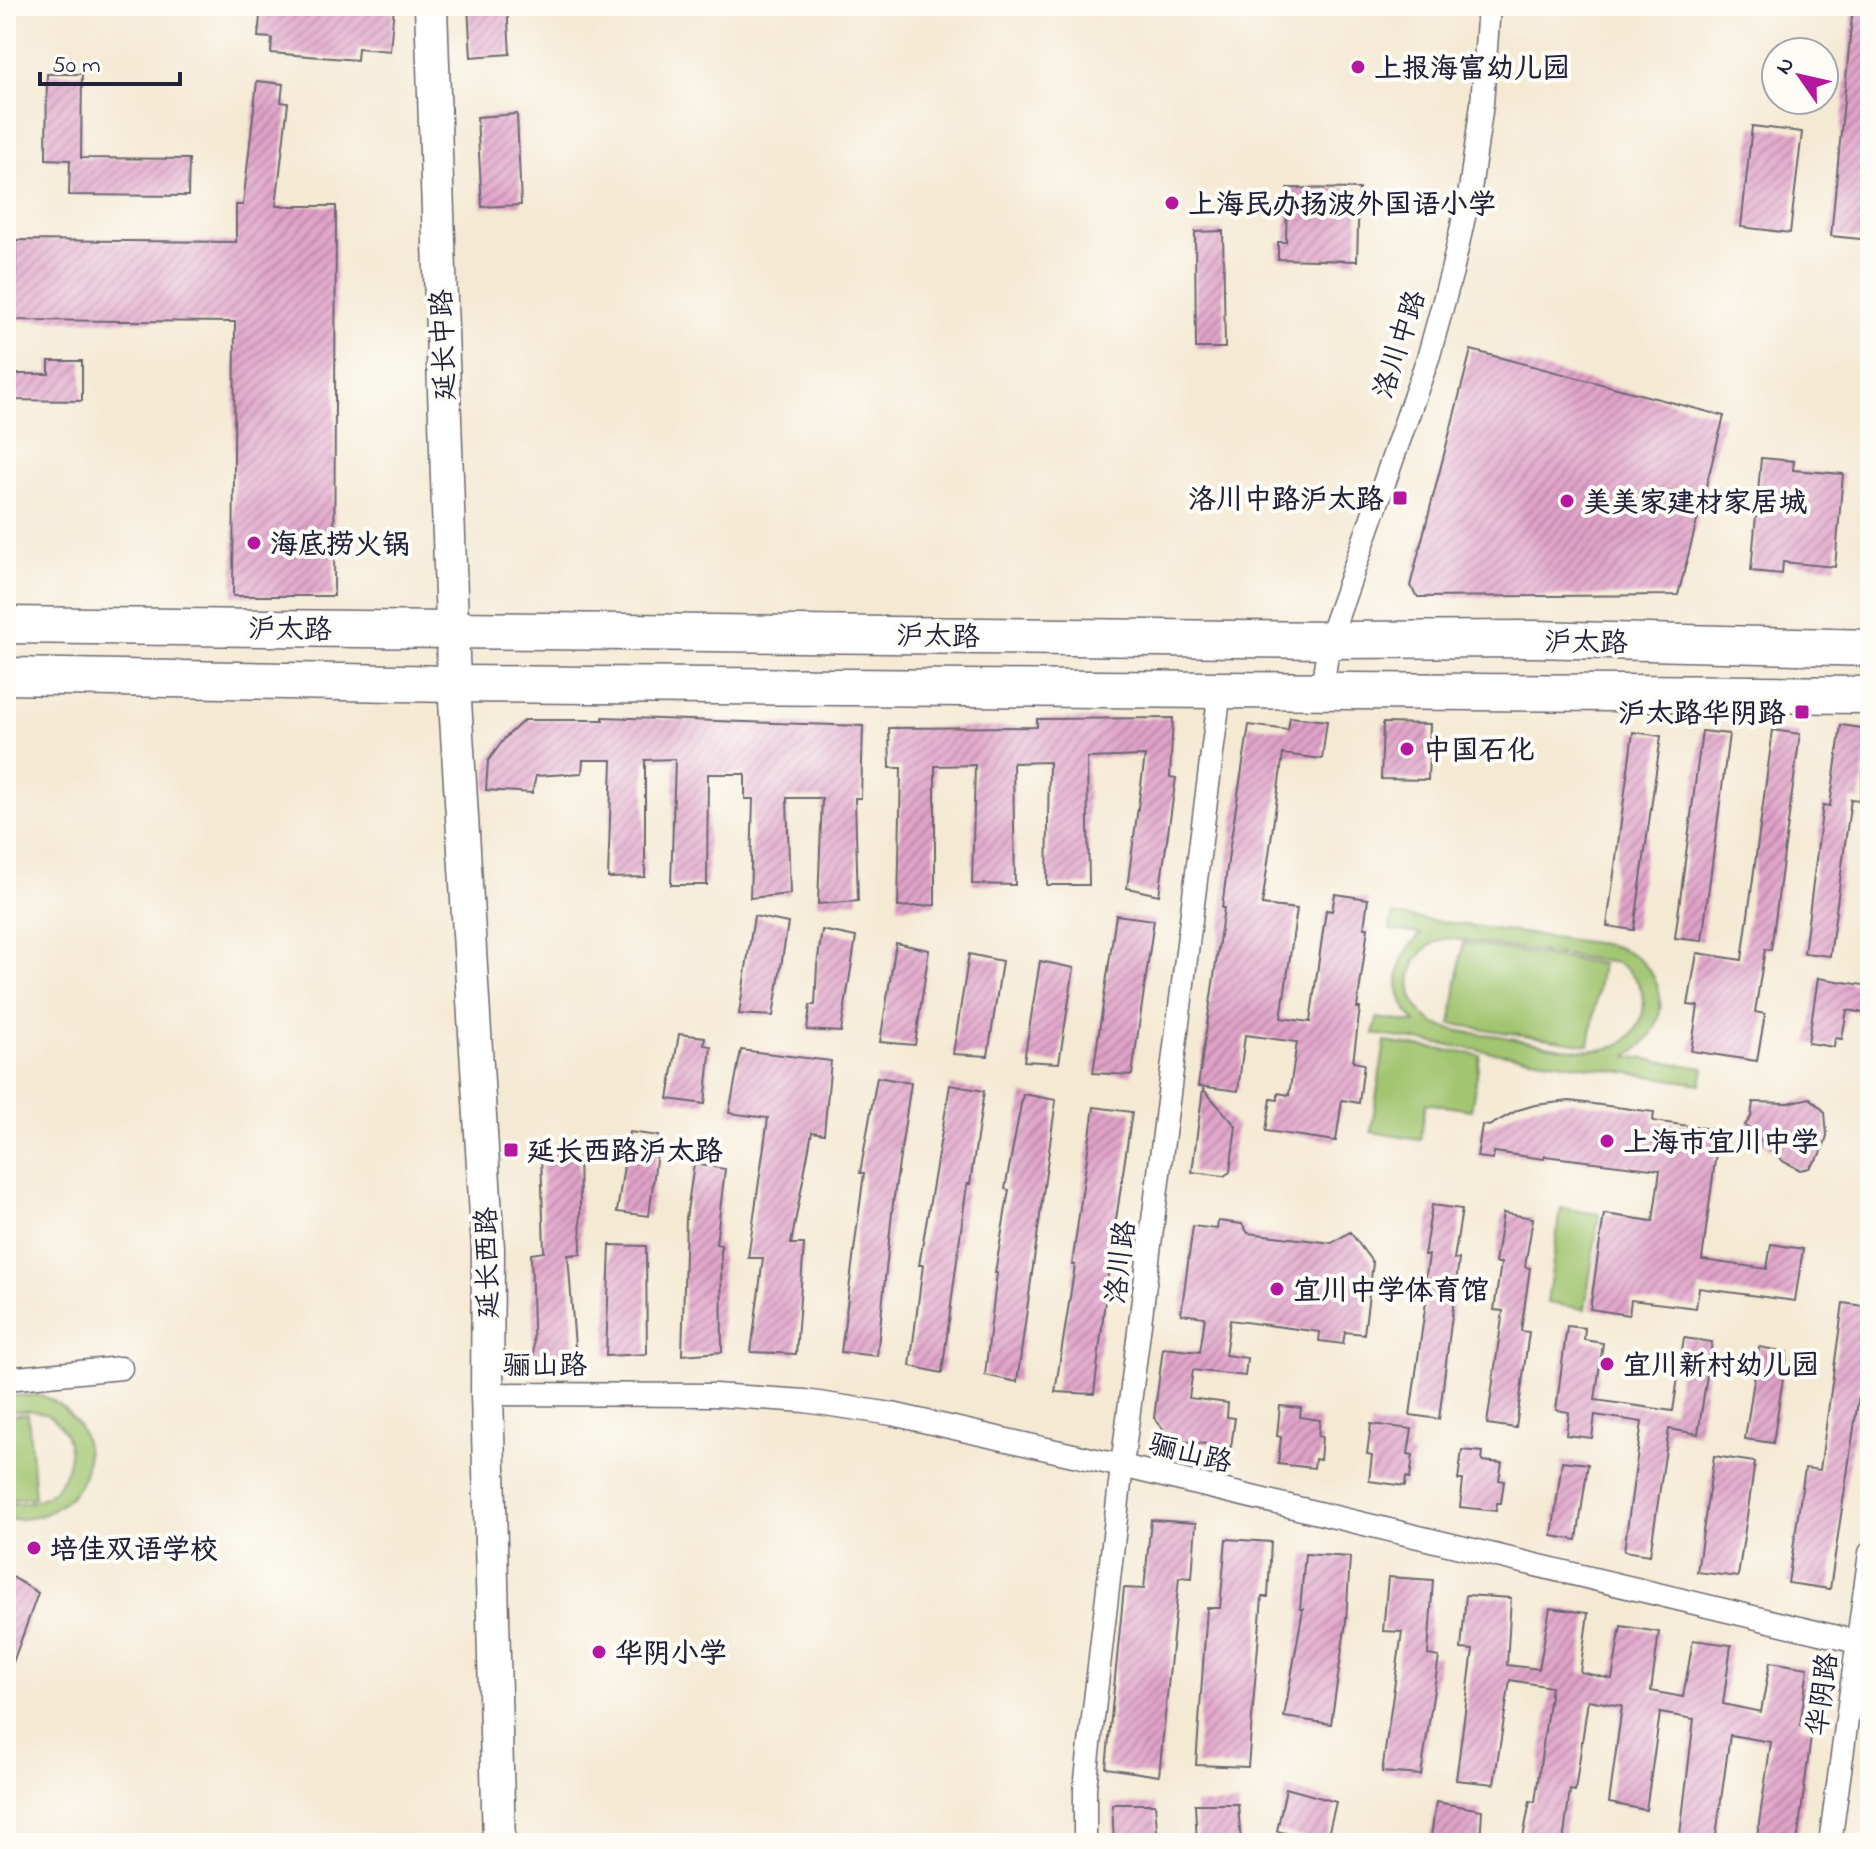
<svg xmlns="http://www.w3.org/2000/svg" width="1876" height="1849" viewBox="0 0 1876 1849" font-family="'Indie Flower','LXGW WenKai TC',sans-serif">
<style>
.green{fill:#a1c56f;stroke:#627455;stroke-width:2;fill-rule:evenodd}
.building{fill:url(#building-hatch)}
.lines{fill:none;stroke-linecap:round;stroke-linejoin:round}
.street-casing{stroke:#6c6870;stroke-width:25}
.secondary-casing{stroke:#6c6870;stroke-width:35}
.primary-casing{stroke:#6c6870;stroke-width:39}
.street{stroke:#fff;stroke-width:22}
.secondary{stroke:#fff;stroke-width:32}
.primary{stroke:#fff;stroke-width:36}
.poi-dot{fill:#b5179e;stroke:#fdfcf7;stroke-width:3}
.labels{text-anchor:middle;stroke-width:8;stroke-linejoin:round;paint-order:stroke}
.poi-label{font-size:28px;font-weight:bold;fill:#22223b;stroke:#fdfcf7;text-anchor:start}
.street-label{font-size:28px;fill:#22223b;stroke:#fdfcf7}
</style>
<defs>
<pattern id="building-hatch" width="6" height="6" patternUnits="userSpaceOnUse" patternTransform="scale(2)"><rect width="6" height="6" fill="#e0a2c8"/><path d="M-1 1l2-2M0 6l6-6M5 7l2-2" fill="none" stroke="#b584a4"/></pattern>
</defs>
<rect width="100%" height="100%" fill="#fdfcf7"/>
<filter id="ink" filterUnits="userSpaceOnUse"><feTurbulence type="fractalNoise" baseFrequency=".0125" numOctaves="2"/><feDisplacementMap in="SourceGraphic" scale="16" xChannelSelector="R" yChannelSelector="G"/><feConvolveMatrix kernelMatrix="1 2 1 2 8 2 1 2 1" color-interpolation-filters="sRGB"/></filter>
<filter id="wash" filterUnits="userSpaceOnUse"><feTurbulence type="fractalNoise" baseFrequency=".006" numOctaves="4" result="noise"/><feDisplacementMap in="SourceGraphic" scale="32" xChannelSelector="R" yChannelSelector="G"/><feGaussianBlur stdDeviation="1.8" result="paint"/><feColorMatrix in="noise" values="0 0 0 0 0 0 0 0 0 0 0 0 0 0 0 0 0 1.4 0 .05"/><feComposite in="paint" operator="in"/></filter>
<g filter="url(#wash)">
<rect width="100%" height="100%" fill="#f4e9d3"/>
<g class="green">
<path d="M1392 915 1609 945C1667 958 1680 1026 1627 1056L1704 1068 1701 1084 1374 1034 1377 1018 1416 1023C1390 993 1393 961 1421 934L1390 930ZM1447 938 1617 963C1635 973 1647 990 1643 1012 1640 1028 1628 1042 1612 1047 1607 1049 1600 1050 1594 1050 1568 1052 1520 1039 1492 1035 1477 1033 1458 1033 1443 1027 1398 1011 1400 950 1447 938Z"/>
<polygon points="1463,943 1602,964 1589,1045 1451,1024"/>
<polygon points="1385,1042 1480,1055 1471,1110 1426,1103 1420,1140 1371,1132"/>
<polygon points="1561,1208 1599,1214 1585,1309 1547,1303"/>
<path d="M41 1395C96 1417 105 1484 49 1512 36 1519 21 1519 6 1520V1504C16 1503 28 1503 37 1500 72 1489 82 1436 49 1416 35 1408 20 1411 6 1412V1396Z"/>
<polygon points="28,1414 35,1497 6,1500 6,1416"/>
</g>
<g id="blocks">
<g class="building">
<polygon points="261,6 394,6 390,51 358,48 357,60 271,53 272,38 258,37"/>
<polygon points="468,6 507,6 510,54 471,57"/>
<polygon points="1853,6 1870,6 1870,240 1831,236"/>
<polygon points="47,74 82,74 81,158 189,159 188,196 69,195 70,160 46,159"/>
<polygon points="257,81 283,84 281,102 288,103 276,206 336,206 334,596 233,596 235,322 15,320 16,240 236,242 236,205 243,205"/>
<polygon points="517,114 521,205 482,207 477,117"/>
<polygon points="1752,126 1802,132 1790,233 1741,227"/>
<polygon points="1287,188 1359,189 1357,261 1278,259 1278,242 1286,242"/>
<polygon points="1223,231 1225,348 1196,348 1195,232"/>
<polygon points="1471,350 1724,416 1678,595 1418,597 1410,586"/>
<polygon points="49,361 82,361 82,401 6,400 6,374 49,374"/>
<polygon points="1761,458 1794,461 1793,470 1843,474 1835,567 1783,562 1782,574 1751,571"/>
<polygon points="603,717 863,726 861,798 855,798 858,901 818,904 822,798 787,798 790,894 750,898 753,799 745,799 745,774 708,774 707,885 671,885 675,759 645,760 645,877 608,878 612,760 583,760 582,773 536,776 532,793 486,790 488,761 505,738 524,720 603,720"/>
<polygon points="1290,717 1327,721 1322,759 1283,754 1262,905 1297,909 1281,1018 1310,1022 1326,910 1332,911 1335,894 1368,899 1364,928 1368,928 1357,1008 1360,1008 1353,1062 1364,1064 1359,1103 1342,1100 1336,1141 1266,1131 1271,1099 1278,1100 1278,1093 1289,1095 1297,1042 1245,1035 1238,1091 1198,1086 1224,908 1222,908 1230,845 1249,725 1288,730"/>
<polygon points="1173,718 1170,777 1176,778 1159,895 1127,888 1145,756 1087,758 1089,885 1047,885 1049,762 1013,763 1015,885 972,884 975,765 935,766 935,905 898,907 901,768 890,768 889,728 1037,727 1037,719"/>
<polygon points="1383,723 1430,724 1428,780 1381,779"/>
<polygon points="1841,725 1869,729 1860,800 1851,799 1830,956 1804,953 1823,805 1830,806"/>
<polygon points="1773,730 1800,734 1771,950 1765,949 1755,1012 1765,1014 1757,1061 1691,1051 1698,1006 1688,1005 1697,953 1742,960"/>
<polygon points="1702,731 1729,734 1702,941 1675,938"/>
<polygon points="1633,732 1661,736 1634,930 1607,926"/>
<polygon points="1116,915 1154,920 1132,1075 1093,1073"/>
<polygon points="754,916 788,923 773,1016 739,1014"/>
<polygon points="822,930 856,937 841,1032 807,1030 810,1005 815,1005 817,965"/>
<polygon points="896,943 929,950 915,1045 880,1042"/>
<polygon points="969,954 1002,961 988,1056 953,1054"/>
<polygon points="1040,961 1074,968 1059,1063 1024,1061"/>
<polygon points="1818,978 1870,986 1870,1014 1847,1010 1842,1039 1835,1038 1834,1047 1808,1043"/>
<polygon points="679,1034 705,1037 704,1045 711,1046 705,1104 668,1099"/>
<polygon points="741,1050 831,1061 824,1134 812,1132 791,1244 804,1244 796,1354 751,1352 763,1258 748,1258 768,1118 729,1113"/>
<polygon points="877,1077 911,1083 893,1203 877,1356 841,1352 864,1173 860,1173"/>
<polygon points="950,1085 984,1091 970,1184 967,1184 942,1373 910,1366 923,1265 919,1265"/>
<polygon points="1203,1089 1236,1126 1230,1172 1224,1176 1192,1172"/>
<polygon points="1023,1094 1056,1100 1017,1382 985,1375 997,1273 995,1273 1009,1190 1005,1189"/>
<polygon points="1810,1098 1825,1112 1827,1136 1821,1154 1809,1168 1800,1170 1784,1162 1745,1125 1751,1117 1753,1102 1788,1103"/>
<polygon points="1570,1101 1654,1112 1653,1121 1719,1130 1702,1260 1767,1269 1771,1244 1803,1249 1795,1301 1699,1288 1696,1308 1631,1300 1629,1315 1590,1309 1604,1214 1653,1221 1660,1170 1545,1156 1544,1159 1494,1152 1493,1159 1477,1157 1482,1125 1489,1126 1518,1110 1535,1105"/>
<polygon points="1094,1107 1132,1112 1109,1267 1094,1394 1055,1392 1075,1265 1072,1265"/>
<polygon points="629,1132 659,1136 649,1216 617,1212"/>
<polygon points="579,1152 581,1254 568,1255 576,1360 534,1361 531,1254 544,1252 541,1153"/>
<polygon points="694,1164 725,1169 716,1244 721,1245 722,1352 682,1355 686,1218"/>
<polygon points="1432,1205 1462,1209 1454,1259 1459,1259 1439,1419 1410,1415 1426,1302 1422,1302 1429,1255 1424,1255"/>
<polygon points="1503,1213 1533,1218 1525,1267 1530,1268 1521,1331 1529,1332 1516,1428 1487,1424 1503,1311 1494,1310 1501,1263 1495,1263"/>
<polygon points="1218,1221 1242,1224 1248,1233 1332,1243 1350,1232 1373,1263 1364,1334 1345,1332 1343,1344 1319,1341 1320,1332 1230,1320 1225,1355 1247,1358 1245,1376 1193,1370 1189,1398 1228,1403 1227,1417 1235,1418 1231,1447 1181,1441 1165,1431 1154,1418 1163,1348 1200,1352 1205,1317 1181,1314 1193,1226 1217,1229"/>
<polygon points="610,1245 646,1246 647,1354 606,1356"/>
<polygon points="1843,1303 1870,1307 1870,1320 1830,1589 1788,1583 1805,1468 1820,1470"/>
<polygon points="1567,1326 1585,1328 1584,1340 1603,1343 1595,1400 1673,1411 1684,1338 1712,1342 1698,1434 1669,1429 1650,1555 1624,1551 1642,1422 1595,1415 1592,1438 1566,1435 1569,1412 1556,1410"/>
<polygon points="1759,1347 1787,1352 1773,1443 1745,1439"/>
<polygon points="1280,1406 1301,1408 1300,1417 1320,1420 1318,1436 1322,1437 1320,1460 1315,1459 1314,1468 1278,1464 1281,1437 1277,1436"/>
<polygon points="1371,1424 1412,1429 1408,1454 1413,1455 1410,1478 1406,1477 1405,1486 1369,1481 1372,1455 1367,1454"/>
<polygon points="1462,1450 1483,1452 1482,1461 1502,1463 1499,1480 1504,1481 1501,1503 1497,1503 1496,1511 1460,1507 1463,1480 1458,1480"/>
<polygon points="1714,1456 1755,1462 1738,1577 1697,1572"/>
<polygon points="1562,1461 1588,1464 1577,1540 1552,1536"/>
<polygon points="1151,1520 1196,1523 1192,1578 1179,1577 1159,1776 1106,1768 1124,1588 1144,1589"/>
<polygon points="1226,1539 1271,1542 1268,1597 1262,1597 1248,1767 1196,1765 1207,1608 1220,1608"/>
<polygon points="1305,1554 1350,1557 1346,1622 1331,1724 1284,1717 1303,1609 1300,1609"/>
<polygon points="6,1573 38,1593 8,1676 6,1675"/>
<polygon points="1388,1577 1433,1580 1428,1655 1439,1657 1421,1775 1382,1772 1402,1632 1383,1631"/>
<polygon points="1466,1595 1511,1598 1507,1665 1539,1669 1550,1608 1588,1613 1580,1672 1612,1679 1621,1626 1659,1632 1651,1691 1683,1697 1693,1640 1731,1645 1723,1704 1761,1712 1770,1662 1808,1668 1800,1726 1812,1729 1797,1843 1756,1843 1771,1742 1730,1735 1715,1843 1679,1843 1694,1719 1660,1713 1646,1810 1609,1803 1622,1706 1588,1700 1575,1791 1570,1790 1563,1843 1522,1843 1530,1801 1535,1802 1551,1687 1510,1680 1494,1784 1456,1780 1473,1650 1461,1649"/>
<polygon points="1286,1788 1336,1802 1326,1843 1277,1831"/>
<polygon points="1436,1802 1482,1810 1480,1843 1430,1843"/>
<polygon points="1112,1804 1155,1804 1158,1843 1114,1843"/>
<polygon points="1195,1804 1238,1804 1241,1843 1197,1843"/>
</g>
</g>
</g>
<g filter="url(#ink)">
<use href="#blocks" fill-opacity="0" stroke="#6c6870" stroke-width="2"/>
<g class="lines">
<defs>
<g id="street">
<polyline points="1322,690 1329,640 1429,355 1452,271 1470,190 1482,104 1489,6"/>
<polyline points="6,1379 121,1368"/>
<polyline points="487,1394 714,1395 805,1401 892,1414 1122,1466 1870,1645"/>
<polyline points="1085,1843 1085,1788 1122,1466 1220,690"/>
<polyline points="1830,1843 1870,1553"/>
</g>
<polyline id="secondary" points="431,6 454,684 488,1249 487,1394 499,1843"/>
<g id="primary">
<polyline points="6,625 1329,640 1534,639 1870,648"/>
<polyline points="6,676 454,684 1870,695"/>
</g>
</defs>
<use href="#street" class="street-casing"/>
<use href="#secondary" class="secondary-casing"/>
<use href="#primary" class="primary-casing"/>
<use href="#street" class="street"/>
<use href="#secondary" class="secondary"/>
<use href="#primary" class="primary"/>
</g>
</g>
<g class="poi-dot">
<circle cx="1358" cy="67" r="8"/>
<circle cx="1172" cy="203" r="8"/>
<rect x="1392" y="490" width="16" height="16" rx="4"/>
<circle cx="1567" cy="501" r="8"/>
<circle cx="254" cy="543" r="8"/>
<rect x="1794" y="704" width="16" height="16" rx="4"/>
<circle cx="1407" cy="749" r="8"/>
<circle cx="1607" cy="1141" r="8"/>
<rect x="503" y="1142" width="16" height="16" rx="4"/>
<circle cx="1277" cy="1289" r="8"/>
<circle cx="1607" cy="1364" r="8"/>
<circle cx="34" cy="1548" r="8"/>
<circle cx="599" cy="1652" r="8"/>
</g>
<g class="labels">
<g class="poi-label">
<text x="1374" y="77">上报海富幼儿园</text>
<text x="1188" y="213">上海民办扬波外国语小学</text>
<text x="1384" y="508" text-anchor="end">洛川中路沪太路</text>
<text x="1583" y="511">美美家建材家居城</text>
<text x="270" y="553">海底捞火锅</text>
<text x="1786" y="722" text-anchor="end">沪太路华阴路</text>
<text x="1423" y="759">中国石化</text>
<text x="1623" y="1151">上海市宜川中学</text>
<text x="527" y="1160">延长西路沪太路</text>
<text x="1293" y="1299">宜川中学体育馆</text>
<text x="1623" y="1374">宜川新村幼儿园</text>
<text x="50" y="1558">培佳双语学校</text>
<text x="615" y="1662">华阴小学</text>
</g>
<g class="street-label">
<text transform="translate(1398 344) rotate(-72)" y="10">洛川中路</text>
<text transform="translate(442 345) rotate(-92)" y="10">延长中路</text>
<text transform="translate(290 628) rotate(1)" y="10">沪太路</text>
<text transform="translate(938 635) rotate(1)" y="10">沪太路</text>
<text transform="translate(1586 641) rotate(1)" y="10">沪太路</text>
<text transform="translate(1119 1262) rotate(-83)" y="10">洛川路</text>
<text transform="translate(486 1263) rotate(-91)" y="10">延长西路</text>
<text x="545" y="1374">骊山路</text>
<text transform="translate(1191 1452) rotate(14)" y="10">骊山路</text>
<text transform="translate(1821 1694) rotate(-82)" y="10">华阴路</text>
</g>
</g>
<rect width="1876" height="1849" fill="none" stroke="#fdfcf7" stroke-width="32"/>
<g transform="translate(1800 76) rotate(304)"><circle r="38" fill="#fdfcf7" stroke="#a5a5ac" stroke-width="2"/>
<path d="M0-6L14 30L0 20L-14 30Z" fill="#b5179e"/>
<text y="-12" font-size="22" font-weight="bold" text-anchor="middle" fill="#22223b">N</text>
</g>
<path d="M40 72v12h140v-12" fill="none" stroke="#22223b" stroke-width="4"/>
<text x="52" y="72" font-size="24" fill="#22223b" stroke="#fdfcf7" stroke-width="6" paint-order="stroke">50 m</text>
</svg>
